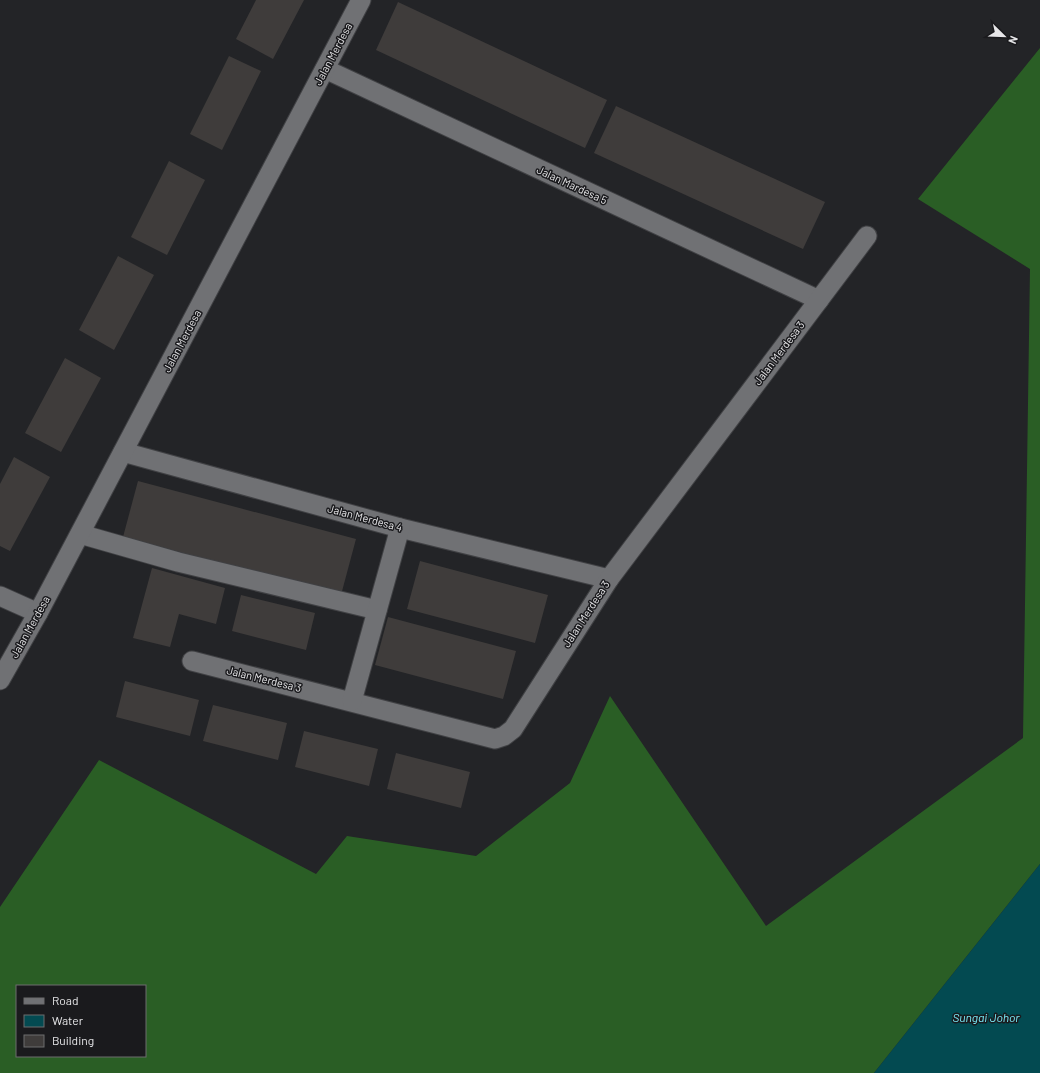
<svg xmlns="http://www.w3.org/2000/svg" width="1040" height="1073" viewBox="0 0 1040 1073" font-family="Barlow,sans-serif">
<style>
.forest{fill:#2a5e25;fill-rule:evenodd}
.water{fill:#034a51}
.building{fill:#3f3c3b}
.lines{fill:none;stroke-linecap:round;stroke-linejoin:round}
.minor-casing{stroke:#404144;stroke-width:21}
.minor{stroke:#707174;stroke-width:19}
.labels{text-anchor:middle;stroke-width:3;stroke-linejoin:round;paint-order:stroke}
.street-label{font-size:11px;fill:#e6e6e8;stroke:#1a1a1d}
.water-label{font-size:12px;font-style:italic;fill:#7bf0fe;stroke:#1a1a1d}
</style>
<rect width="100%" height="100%" fill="#232427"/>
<path class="forest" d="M1040 48V864L874 1073H0V907L99 760 316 874 347 836 476 856 570 783 610 696 766 926 1023 738 1030 269 918 199ZM17 986H145V1056H17Z"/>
<polygon class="water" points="1040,864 1040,1073 874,1073"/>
<g class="building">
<polygon points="256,0 304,0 273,59 236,39"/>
<polygon points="398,2 607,100 585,148 376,50"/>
<polygon points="229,56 261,71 222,150 190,134"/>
<polygon points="616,106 825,202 803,249 594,153"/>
<polygon points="169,161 205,180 167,255 131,237"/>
<polygon points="118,256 154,275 114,350 79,330"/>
<polygon points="65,358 101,378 61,452 25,433"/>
<polygon points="14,457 50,477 10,551 0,546 0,484"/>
<polygon points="138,481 356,539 341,595 123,537"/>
<polygon points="420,561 548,595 535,643 407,609"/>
<polygon points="152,568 225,588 216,624 179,614 170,647 133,638"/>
<polygon points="241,595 315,613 306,650 232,631"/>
<polygon points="388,617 516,651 503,699 375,665"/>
<polygon points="125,681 199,700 190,736 116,717"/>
<polygon points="213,705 287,723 278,760 203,741"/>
<polygon points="304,731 378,749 369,786 295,767"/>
<polygon points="396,753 470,772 461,808 387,789"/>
</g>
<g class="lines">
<defs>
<g id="minor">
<polyline points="325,69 819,300"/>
<polyline points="123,452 400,528 609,579"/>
<polyline points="80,534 178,562 377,610"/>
<polyline points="0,596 38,613"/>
<polyline points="192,661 495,739 504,736 513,729 609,579 867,236"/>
<polyline points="0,680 38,613 361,0"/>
<polyline points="352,701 400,528"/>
</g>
</defs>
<use href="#minor" class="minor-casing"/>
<use href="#minor" class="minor"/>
</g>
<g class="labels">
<g class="street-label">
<text transform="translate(333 54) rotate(-62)" y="4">Jalan Merdesa</text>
<text transform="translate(572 185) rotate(25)" y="4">Jalan Mardesa 5</text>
<text transform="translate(182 341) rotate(-62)" y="4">Jalan Merdesa</text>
<text transform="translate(779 353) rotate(-53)" y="4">Jalan Merdesa 3</text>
<text transform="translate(365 518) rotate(15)" y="4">Jalan Merdesa 4</text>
<text transform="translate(586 614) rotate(-57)" y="4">Jalan Merdesa 3</text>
<text transform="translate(30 627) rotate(-61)" y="4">Jalan Merdesa</text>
<text transform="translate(264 679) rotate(14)" y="4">Jalan Merdesa 3</text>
</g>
<g class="water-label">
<text x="986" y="1022">Sungai Johor</text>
</g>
</g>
<rect x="16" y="985" width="130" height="72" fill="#1a1a1d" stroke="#6c6c6e"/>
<rect x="24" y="998" width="20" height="6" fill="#707174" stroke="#6c6c6e"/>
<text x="52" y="1005" font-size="12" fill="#e6e6e8">Road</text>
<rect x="24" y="1015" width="20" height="12" fill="#034a51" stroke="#6c6c6e"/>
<text x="52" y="1025" font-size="12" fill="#e6e6e8">Water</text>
<rect x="24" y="1035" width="20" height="12" fill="#3f3c3b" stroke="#6c6c6e"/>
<text x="52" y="1045" font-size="12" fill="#e6e6e8">Building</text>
<g transform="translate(1004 36) rotate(113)" stroke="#1a1a1d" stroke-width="3" paint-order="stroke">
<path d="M0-3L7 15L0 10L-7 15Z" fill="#e6e6e8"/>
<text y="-6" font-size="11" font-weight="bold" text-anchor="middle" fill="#e6e6e8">N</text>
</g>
</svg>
